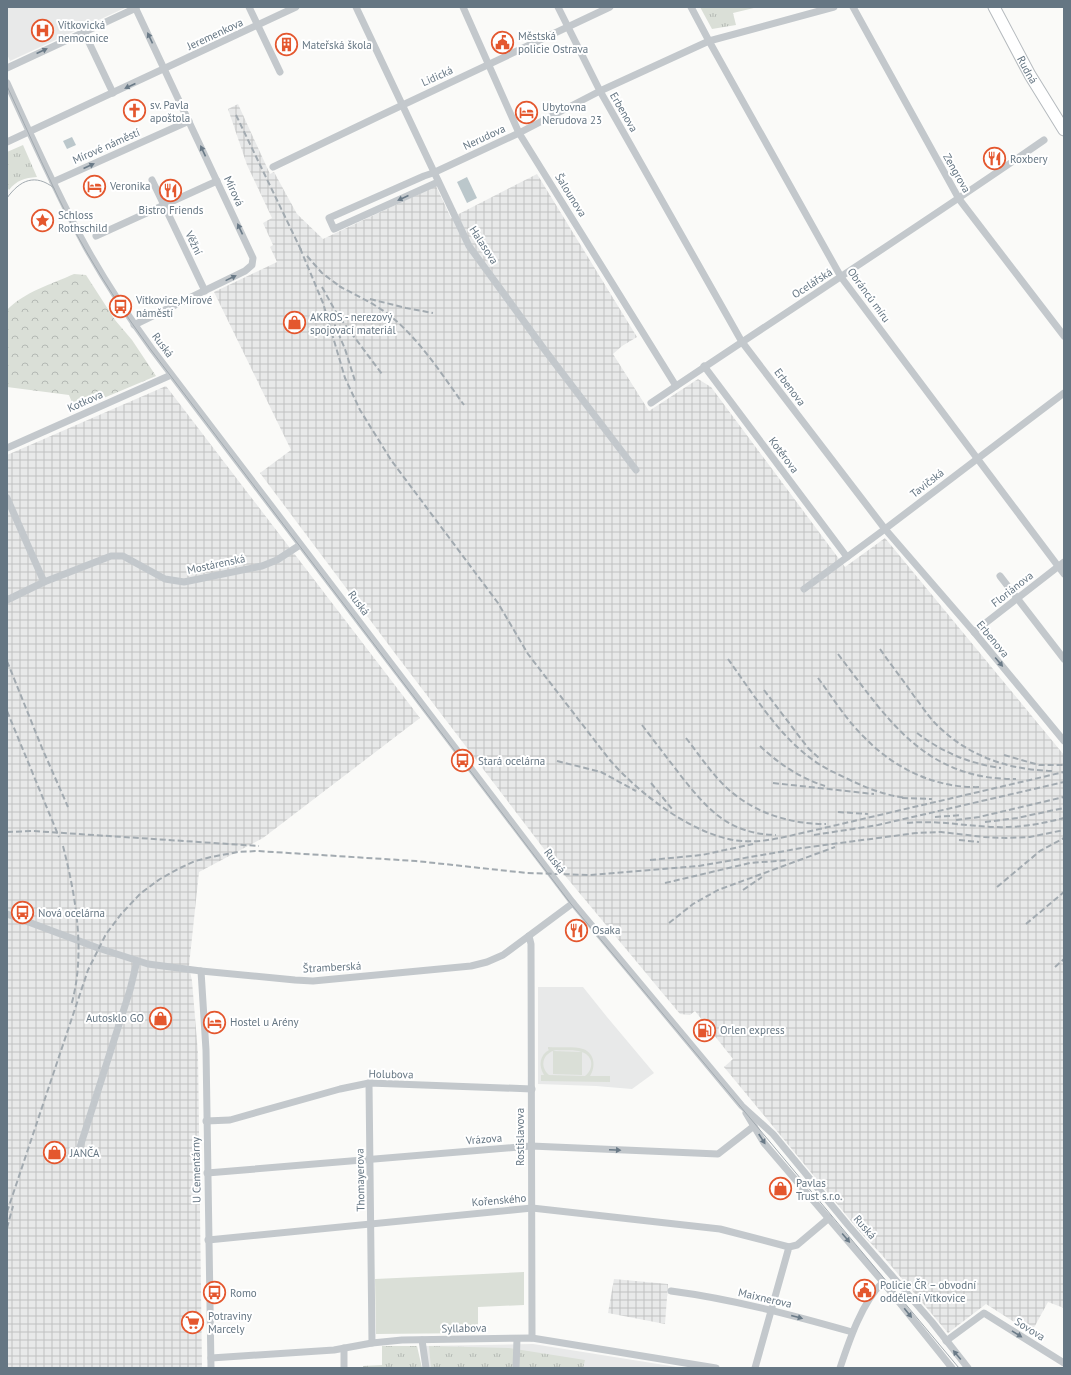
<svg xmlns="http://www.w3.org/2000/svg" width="1071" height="1375" viewBox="0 0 1071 1375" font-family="'PT Sans',sans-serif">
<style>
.built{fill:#e8e9e9}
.industrial{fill:url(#industrial-grid)}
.grass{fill:url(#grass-tufts)}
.forest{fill:url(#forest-crowns)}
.garden{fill:#dadfd7;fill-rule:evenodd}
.water{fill:#bbc7cb}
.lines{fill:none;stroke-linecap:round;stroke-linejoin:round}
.primary-casing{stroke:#b5babe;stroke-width:13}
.minor{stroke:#c3c8cc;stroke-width:7}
.primary{stroke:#fff;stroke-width:11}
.tram{stroke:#a2aab0;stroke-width:1}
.rail{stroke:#a2aab0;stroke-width:2;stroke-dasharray:6 3;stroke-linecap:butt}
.oneway{fill:#6a7a87}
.labels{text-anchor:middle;stroke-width:4;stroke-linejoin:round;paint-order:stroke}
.poi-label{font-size:11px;fill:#657683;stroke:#fff;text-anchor:start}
.street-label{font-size:11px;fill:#657683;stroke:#fff}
</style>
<defs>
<pattern id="industrial-grid" width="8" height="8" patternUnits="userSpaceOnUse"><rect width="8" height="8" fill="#e8e9e9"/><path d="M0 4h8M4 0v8" fill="none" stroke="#c0c1c2"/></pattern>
<pattern id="grass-tufts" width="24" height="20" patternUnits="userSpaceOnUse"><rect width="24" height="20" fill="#dadfd7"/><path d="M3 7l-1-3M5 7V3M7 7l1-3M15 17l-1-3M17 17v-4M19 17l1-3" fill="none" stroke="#b4b9b4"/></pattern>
<pattern id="forest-crowns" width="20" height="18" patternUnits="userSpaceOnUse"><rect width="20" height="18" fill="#dadfd7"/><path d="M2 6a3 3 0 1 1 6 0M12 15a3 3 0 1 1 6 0" fill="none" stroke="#b4b9b4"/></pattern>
</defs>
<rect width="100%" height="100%" fill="#fafaf8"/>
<g class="built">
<polygon points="7,7 127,7 10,61 7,54"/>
<polygon points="538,987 583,987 607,1017 654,1073 632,1089 596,1086 538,1084"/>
<polygon points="533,1344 683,1368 426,1368 424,1346"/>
</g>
<g class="industrial">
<polygon points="238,104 270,174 274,172 297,214 323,239 436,186 451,218 537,174 637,337 622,346 613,354 649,411 698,379 711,387 845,567 885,538 1064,755 1064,1308 1048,1302 1031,1333 986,1304 948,1333 881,1254 861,1233 724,1067 733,1059 695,1011 690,1015 680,1014 557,866 397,656 260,473 291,450 214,292 277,262 270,247 273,245 263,223 272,218 247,165 228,109"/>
<polygon points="166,386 420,718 263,838 199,872 189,966 192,981 198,1053 202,1368 7,1368 7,455"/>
<polygon points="614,1279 668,1284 665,1324 608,1313"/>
</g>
<g class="grass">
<polygon points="700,7 758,7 733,13 736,25 712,29"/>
<path d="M23 145 37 177C24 178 17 180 9 190L7 187V152Z"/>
<polygon points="382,1346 417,1346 422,1368 363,1368 363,1366 382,1365"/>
<polygon points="429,1346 509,1348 585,1360 583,1368 431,1368"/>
</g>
<path class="forest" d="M74 274 86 275 115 320 132 340 156 376 75 410 69 395 7 387V310C24 292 52 284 74 274Z"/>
<g class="garden">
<path d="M548 1047C558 1048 574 1046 583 1049 595 1053 596 1067 590 1076H610V1082L541 1081V1075H544C538 1065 540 1055 549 1050L548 1049ZM556 1050C567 1051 587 1047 591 1061 592 1067 590 1072 585 1076L549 1075C539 1066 543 1053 556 1050Z"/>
<polygon points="553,1051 582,1052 582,1075 553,1074"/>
<polygon points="524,1272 524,1305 478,1307 478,1333 376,1334 375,1279"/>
</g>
<g class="water">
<polygon points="72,137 76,145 67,149 63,141"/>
<polygon points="467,177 477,198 467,203 457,182"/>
</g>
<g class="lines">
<defs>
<g id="primary">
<path id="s1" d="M994 7 1030 75 1064 130"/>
</g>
</defs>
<use href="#primary" class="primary-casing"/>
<g class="minor">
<polyline points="249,7 280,72"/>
<polyline points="356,7 469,246 544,349 636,470"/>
<polyline points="463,7 519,133 676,386"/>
<polyline points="558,7 600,91 742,342 885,529 974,632 1064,741"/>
<polyline points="691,7 709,41 841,277 1064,574"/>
<polyline points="853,7 959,199 1064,336"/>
<polyline points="84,32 113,93"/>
<polyline points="7,68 136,8"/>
<path d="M7 83C32 138 57 194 86 247 106 283 128 316 152 349L573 903 742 1106 773 1134 848 1225 932 1322 968 1368"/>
<polyline points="7,142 296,7"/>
<path d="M273 167C385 113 497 60 610 7"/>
<polyline points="152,180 205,291"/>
<polyline points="53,182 189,121"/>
<polyline points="438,182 334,229 329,218 424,176 433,173 519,133 600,91 709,41 834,7"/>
<polyline points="96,236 217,181"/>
<polyline points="134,325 245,271 252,265 253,258 135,7"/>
<polyline points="704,366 847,557"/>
<path d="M651 403C781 315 914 230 1044 140"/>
<polyline points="7,448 171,375"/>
<polyline points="7,498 44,582 7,600"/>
<polyline points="1000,576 1064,659"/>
<polyline points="44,582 111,556 123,556 165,579 184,582 262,566 277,560 300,545"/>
<polyline points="804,589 885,529 1064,393"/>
<polyline points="974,632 1064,562"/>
<polyline points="7,914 98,948 148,964 201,971 295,980 313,981 471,966 487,962 503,955 573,903"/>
<polyline points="529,936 531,944 532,1338"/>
<polyline points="201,971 206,1050 211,1368"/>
<polyline points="369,1083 372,1343"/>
<polyline points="746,1113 764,1143 883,1282 952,1368"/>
<polyline points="206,1121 230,1120 340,1089 369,1083 532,1089"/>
<polyline points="80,1147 130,990 137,961"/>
<polyline points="207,1173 531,1146 718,1154 754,1126"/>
<polyline points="208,1240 532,1208 720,1229 789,1247"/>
<path d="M671 1291C732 1299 792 1315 852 1332"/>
<polyline points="422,1340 426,1368"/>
<polyline points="946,1341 984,1313 1064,1363"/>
<polyline points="211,1358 334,1350 372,1343 402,1340 532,1338 716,1368"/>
<polyline points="344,1368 344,1348"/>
<polyline points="516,1368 517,1339"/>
<polyline points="755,1368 789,1247 797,1245 829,1218"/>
<path d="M840 1368C849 1341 862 1302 883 1282"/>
</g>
<use href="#primary" class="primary"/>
<g class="tram">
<path d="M7 86C30 136 52 187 77 235 99 275 124 313 151 350L571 904 959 1368"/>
<path d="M7 198C20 180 35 173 54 188"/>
</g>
<g class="rail">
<polyline points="236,115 302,252"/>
<path d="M300 248 323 303 345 378 360 410 391 460 498 603 528 654 609 759C638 793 696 838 742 841 765 843 788 836 811 831L1064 772"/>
<polyline points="307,256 322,273 342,288"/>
<path d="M339 286C357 296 378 305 394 319 422 343 443 376 464 405"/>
<polyline points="322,287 337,314 382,374"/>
<polyline points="370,299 406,308 433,313"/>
<polyline points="331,316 345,349 355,381"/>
<path d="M880 649C891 665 903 680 914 696 922 706 929 718 939 727 970 757 1010 770 1052 771"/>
<path d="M838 654C887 718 924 780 1016 779"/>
<path d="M728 659C751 691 777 733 809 757 820 766 833 772 846 778 866 788 884 795 906 798"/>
<polyline points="7,661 42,748 68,807"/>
<path d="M818 678C833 698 847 721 865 738 896 770 938 789 982 787"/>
<polyline points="764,690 808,748 820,759"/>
<polyline points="7,711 59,837"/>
<path d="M642 725C655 742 668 759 681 776 708 810 729 834 776 835"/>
<path d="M917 733C942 752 970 764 1001 768"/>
<path d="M686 738C697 752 707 767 719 780 746 810 785 824 826 824"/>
<path d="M760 746C779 764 800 778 825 786"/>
<polyline points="1004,755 1039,765 1064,765"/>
<polyline points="557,761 601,772 636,791"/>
<polyline points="651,783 672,809"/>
<polyline points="773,783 874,794"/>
<polyline points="902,798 932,799"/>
<polyline points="838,812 868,814"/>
<polyline points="935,817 962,815"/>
<polyline points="956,820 979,817 1064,797"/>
<polyline points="985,822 1017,818 1064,808"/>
<path d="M907 823C938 820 964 826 994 827 1018 828 1041 824 1064 818"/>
<polyline points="7,832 33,831 259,846"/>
<polyline points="814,835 878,825 1064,782"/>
<polyline points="959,840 979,842"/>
<path d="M63 846C76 897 86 954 71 1006"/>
<polyline points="650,860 702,855 753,844"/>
<polyline points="665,883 750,863 789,860"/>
<polyline points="997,887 1040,851 1064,838"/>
<polyline points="743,890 762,877"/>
<polyline points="669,923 693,904 718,890 835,847"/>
<polyline points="1026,924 1064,892"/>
<polyline points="1055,967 1064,959"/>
<polyline points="7,1212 88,970 106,934 122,913 141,893 160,879 178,869 195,861 211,857 238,852 257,851 416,861 527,873 590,875 699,866 802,848 916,833 941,832 984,837 1006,838 1030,837 1064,830"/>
<polyline points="7,1228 13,1206"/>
</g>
</g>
<defs><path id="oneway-solid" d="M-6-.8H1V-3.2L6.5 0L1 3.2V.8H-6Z"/></defs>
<g class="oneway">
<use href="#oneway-solid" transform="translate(150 38) rotate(-115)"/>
<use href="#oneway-solid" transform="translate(42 51) rotate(-25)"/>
<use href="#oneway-solid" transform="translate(130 86) rotate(155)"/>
<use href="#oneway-solid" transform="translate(203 151) rotate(-115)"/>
<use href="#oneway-solid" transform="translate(89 166) rotate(-24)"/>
<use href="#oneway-solid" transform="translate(403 198) rotate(156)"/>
<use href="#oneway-solid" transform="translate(240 229) rotate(-115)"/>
<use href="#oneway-solid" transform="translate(231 278) rotate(-26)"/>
<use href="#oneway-solid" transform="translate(999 662) rotate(50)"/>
<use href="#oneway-solid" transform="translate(762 1139) rotate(57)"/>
<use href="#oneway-solid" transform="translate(615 1150) rotate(3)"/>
<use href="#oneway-solid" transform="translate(846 1238) rotate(50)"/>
<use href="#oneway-solid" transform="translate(908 1313) rotate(51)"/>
<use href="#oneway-solid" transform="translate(797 1317) rotate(15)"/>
<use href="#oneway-solid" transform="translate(1017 1334) rotate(32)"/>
<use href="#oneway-solid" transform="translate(957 1355) rotate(-130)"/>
</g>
<defs>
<symbol id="hospital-ring" viewBox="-11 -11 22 22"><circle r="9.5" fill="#fff" stroke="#e4572e" stroke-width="1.5"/><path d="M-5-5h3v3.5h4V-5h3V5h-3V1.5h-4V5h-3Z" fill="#e4572e"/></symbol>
<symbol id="civic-ring" viewBox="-11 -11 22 22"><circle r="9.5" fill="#fff" stroke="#e4572e" stroke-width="1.5"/><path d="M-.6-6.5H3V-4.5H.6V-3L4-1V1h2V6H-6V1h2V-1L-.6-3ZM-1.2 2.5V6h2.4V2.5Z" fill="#e4572e"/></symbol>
<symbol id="building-ring" viewBox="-11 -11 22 22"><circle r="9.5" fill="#fff" stroke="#e4572e" stroke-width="1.5"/><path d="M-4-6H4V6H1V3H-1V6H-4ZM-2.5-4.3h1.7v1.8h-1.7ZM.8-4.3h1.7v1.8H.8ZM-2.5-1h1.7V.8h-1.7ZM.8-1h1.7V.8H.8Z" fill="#e4572e"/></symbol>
<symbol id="church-ring" viewBox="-11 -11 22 22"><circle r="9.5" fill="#fff" stroke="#e4572e" stroke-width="1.5"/><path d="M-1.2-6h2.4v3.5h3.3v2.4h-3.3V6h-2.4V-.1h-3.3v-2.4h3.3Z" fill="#e4572e"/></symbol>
<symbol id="hotel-ring" viewBox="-11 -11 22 22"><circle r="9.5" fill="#fff" stroke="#e4572e" stroke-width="1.5"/><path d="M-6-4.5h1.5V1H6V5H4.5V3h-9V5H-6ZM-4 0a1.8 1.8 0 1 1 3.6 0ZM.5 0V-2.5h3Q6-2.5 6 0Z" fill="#e4572e"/></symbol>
<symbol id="restaurant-ring" viewBox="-11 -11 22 22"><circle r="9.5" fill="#fff" stroke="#e4572e" stroke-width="1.5"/><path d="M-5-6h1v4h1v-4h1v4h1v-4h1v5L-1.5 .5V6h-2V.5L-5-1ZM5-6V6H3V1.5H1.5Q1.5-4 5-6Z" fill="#e4572e"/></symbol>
<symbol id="sight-ring" viewBox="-11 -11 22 22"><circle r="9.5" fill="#fff" stroke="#e4572e" stroke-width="1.5"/><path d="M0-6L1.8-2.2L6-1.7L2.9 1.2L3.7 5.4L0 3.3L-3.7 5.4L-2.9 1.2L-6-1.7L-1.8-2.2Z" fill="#e4572e"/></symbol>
<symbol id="bus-ring" viewBox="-11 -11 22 22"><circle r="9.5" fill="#fff" stroke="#e4572e" stroke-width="1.5"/><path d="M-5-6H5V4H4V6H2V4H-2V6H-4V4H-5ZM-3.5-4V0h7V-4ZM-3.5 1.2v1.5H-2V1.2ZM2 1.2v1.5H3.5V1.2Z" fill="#e4572e"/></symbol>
<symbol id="shop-ring" viewBox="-11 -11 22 22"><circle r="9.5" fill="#fff" stroke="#e4572e" stroke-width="1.5"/><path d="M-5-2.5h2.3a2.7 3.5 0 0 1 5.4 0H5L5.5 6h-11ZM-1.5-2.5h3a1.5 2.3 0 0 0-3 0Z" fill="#e4572e"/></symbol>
<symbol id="fuel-ring" viewBox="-11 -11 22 22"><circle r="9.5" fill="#fff" stroke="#e4572e" stroke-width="1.5"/><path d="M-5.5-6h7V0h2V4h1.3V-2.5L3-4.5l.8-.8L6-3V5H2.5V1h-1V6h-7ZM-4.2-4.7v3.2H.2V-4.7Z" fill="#e4572e"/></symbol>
<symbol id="supermarket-ring" viewBox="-11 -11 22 22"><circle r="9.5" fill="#fff" stroke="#e4572e" stroke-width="1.5"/><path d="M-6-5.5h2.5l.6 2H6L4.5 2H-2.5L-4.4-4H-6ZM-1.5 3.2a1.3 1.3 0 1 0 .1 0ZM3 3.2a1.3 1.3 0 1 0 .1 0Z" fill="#e4572e"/></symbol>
</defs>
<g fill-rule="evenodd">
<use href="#hospital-ring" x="30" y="18" width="25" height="25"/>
<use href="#civic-ring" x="490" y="30" width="25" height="25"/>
<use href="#building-ring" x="274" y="32" width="25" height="25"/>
<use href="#church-ring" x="122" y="98" width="25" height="25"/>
<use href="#hotel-ring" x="514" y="100" width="25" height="25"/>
<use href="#restaurant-ring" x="982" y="146" width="25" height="25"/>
<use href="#hotel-ring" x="82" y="174" width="25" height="25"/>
<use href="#restaurant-ring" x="158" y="178" width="25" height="25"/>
<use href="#sight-ring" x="30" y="208" width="25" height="25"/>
<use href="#bus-ring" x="108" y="294" width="25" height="25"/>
<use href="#shop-ring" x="282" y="310" width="25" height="25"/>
<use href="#bus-ring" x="450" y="748" width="25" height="25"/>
<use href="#bus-ring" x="10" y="900" width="25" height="25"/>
<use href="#restaurant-ring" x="564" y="918" width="25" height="25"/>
<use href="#shop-ring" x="148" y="1006" width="25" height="25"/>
<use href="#hotel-ring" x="202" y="1010" width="25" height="25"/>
<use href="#fuel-ring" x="692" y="1018" width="25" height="25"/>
<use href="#shop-ring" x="42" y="1140" width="25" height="25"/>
<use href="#shop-ring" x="768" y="1176" width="25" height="25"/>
<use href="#civic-ring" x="852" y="1278" width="25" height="25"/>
<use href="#bus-ring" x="202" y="1280" width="25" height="25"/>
<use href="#supermarket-ring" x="180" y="1310" width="25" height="25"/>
</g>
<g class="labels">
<g class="poi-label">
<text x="58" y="29">Vítkovická<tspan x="58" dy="13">nemocnice</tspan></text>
<text x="518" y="40">Městská<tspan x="518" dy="13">policie Ostrava</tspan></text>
<text x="302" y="49">Mateřská škola</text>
<text x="150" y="109">sv. Pavla<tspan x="150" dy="13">apoštola</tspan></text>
<text x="542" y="111">Ubytovna<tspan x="542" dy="13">Nerudova 23</tspan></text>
<text x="1010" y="163">Roxbery</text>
<text x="110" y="190">Veronika</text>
<text x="171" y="214" text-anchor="middle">Bistro Friends</text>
<text x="58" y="219">Schloss<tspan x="58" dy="13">Rothschild</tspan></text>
<text x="136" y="304">Vítkovice,Mírové<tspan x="136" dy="13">náměstí</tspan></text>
<text x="310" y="321">AKROS - nerezový<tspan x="310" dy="13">spojovací materiál</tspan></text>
<text x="478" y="765">Stará ocelárna</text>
<text x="38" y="917">Nová ocelárna</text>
<text x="592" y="934">Osaka</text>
<text x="144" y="1022" text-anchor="end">Autosklo GO</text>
<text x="230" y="1026">Hostel u Arény</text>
<text x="720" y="1034">Orlen express</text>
<text x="70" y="1157">JANČA</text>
<text x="796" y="1187">Pavlas<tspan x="796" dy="13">Trust s.r.o.</tspan></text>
<text x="880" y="1289">Policie ČR – obvodní<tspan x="880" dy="13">oddělení Vítkovice</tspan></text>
<text x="230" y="1297">Romo</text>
<text x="208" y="1320">Potraviny<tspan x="208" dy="13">Marcely</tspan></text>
</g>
<g class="street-label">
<text transform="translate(215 34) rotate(-25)" y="4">Jeremenkova</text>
<text dy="4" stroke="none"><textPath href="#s1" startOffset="71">Rudná</textPath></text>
<text transform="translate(437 76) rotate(-24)" y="4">Lidická</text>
<text transform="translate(624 112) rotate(60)" y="4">Erbenova</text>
<text transform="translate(484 137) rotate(-25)" y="4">Nerudova</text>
<text transform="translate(106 146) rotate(-24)" y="4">Mírové náměstí</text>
<text transform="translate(957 173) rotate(60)" y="4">Zengrova</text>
<text transform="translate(234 191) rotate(65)" y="4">Mírová</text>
<text transform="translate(571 195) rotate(58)" y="4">Šalounova</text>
<text transform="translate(194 243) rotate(64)" y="4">Věžní</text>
<text transform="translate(484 245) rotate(57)" y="4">Halasova</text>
<text transform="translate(812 283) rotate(-33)" y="4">Ocelářská</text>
<text transform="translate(869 295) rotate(54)" y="4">Obránců míru</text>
<text transform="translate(163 345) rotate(53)" y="4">Ruská</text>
<text transform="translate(790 387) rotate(53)" y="4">Erbenova</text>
<text transform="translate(85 401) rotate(-24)" y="4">Kotkova</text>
<text transform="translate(784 455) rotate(53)" y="4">Kotěrova</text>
<text transform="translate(927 483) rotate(-38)" y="4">Tavičská</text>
<text transform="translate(216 564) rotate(-12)" y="4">Mostárenská</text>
<text transform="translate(1012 589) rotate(-38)" y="4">Floriánova</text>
<text transform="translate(359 603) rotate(53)" y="4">Ruská</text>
<text transform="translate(993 639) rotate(50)" y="4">Erbenova</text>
<text transform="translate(555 861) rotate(53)" y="4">Ruská</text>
<text transform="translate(332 967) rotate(-3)" y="4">Štramberská</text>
<text transform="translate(391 1074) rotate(1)" y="4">Holubova</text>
<text transform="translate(520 1137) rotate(-90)" y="4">Rostislavova</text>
<text transform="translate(484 1139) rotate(-5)" y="4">Vrázova</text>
<text transform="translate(196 1170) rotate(-91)" y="4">U Cementárny</text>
<text transform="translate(360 1180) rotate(-91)" y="4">Thomayerova</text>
<text transform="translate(499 1200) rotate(-5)" y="4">Kořenského</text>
<text transform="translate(865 1227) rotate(49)" y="4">Ruská</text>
<text transform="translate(765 1298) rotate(13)" y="4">Maixnerova</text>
<text transform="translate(464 1328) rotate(-1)" y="4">Syllabova</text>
<text transform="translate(1030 1329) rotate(32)" y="4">Sovova</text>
</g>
</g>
<rect width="1071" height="1375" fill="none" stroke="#657683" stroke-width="16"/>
</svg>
